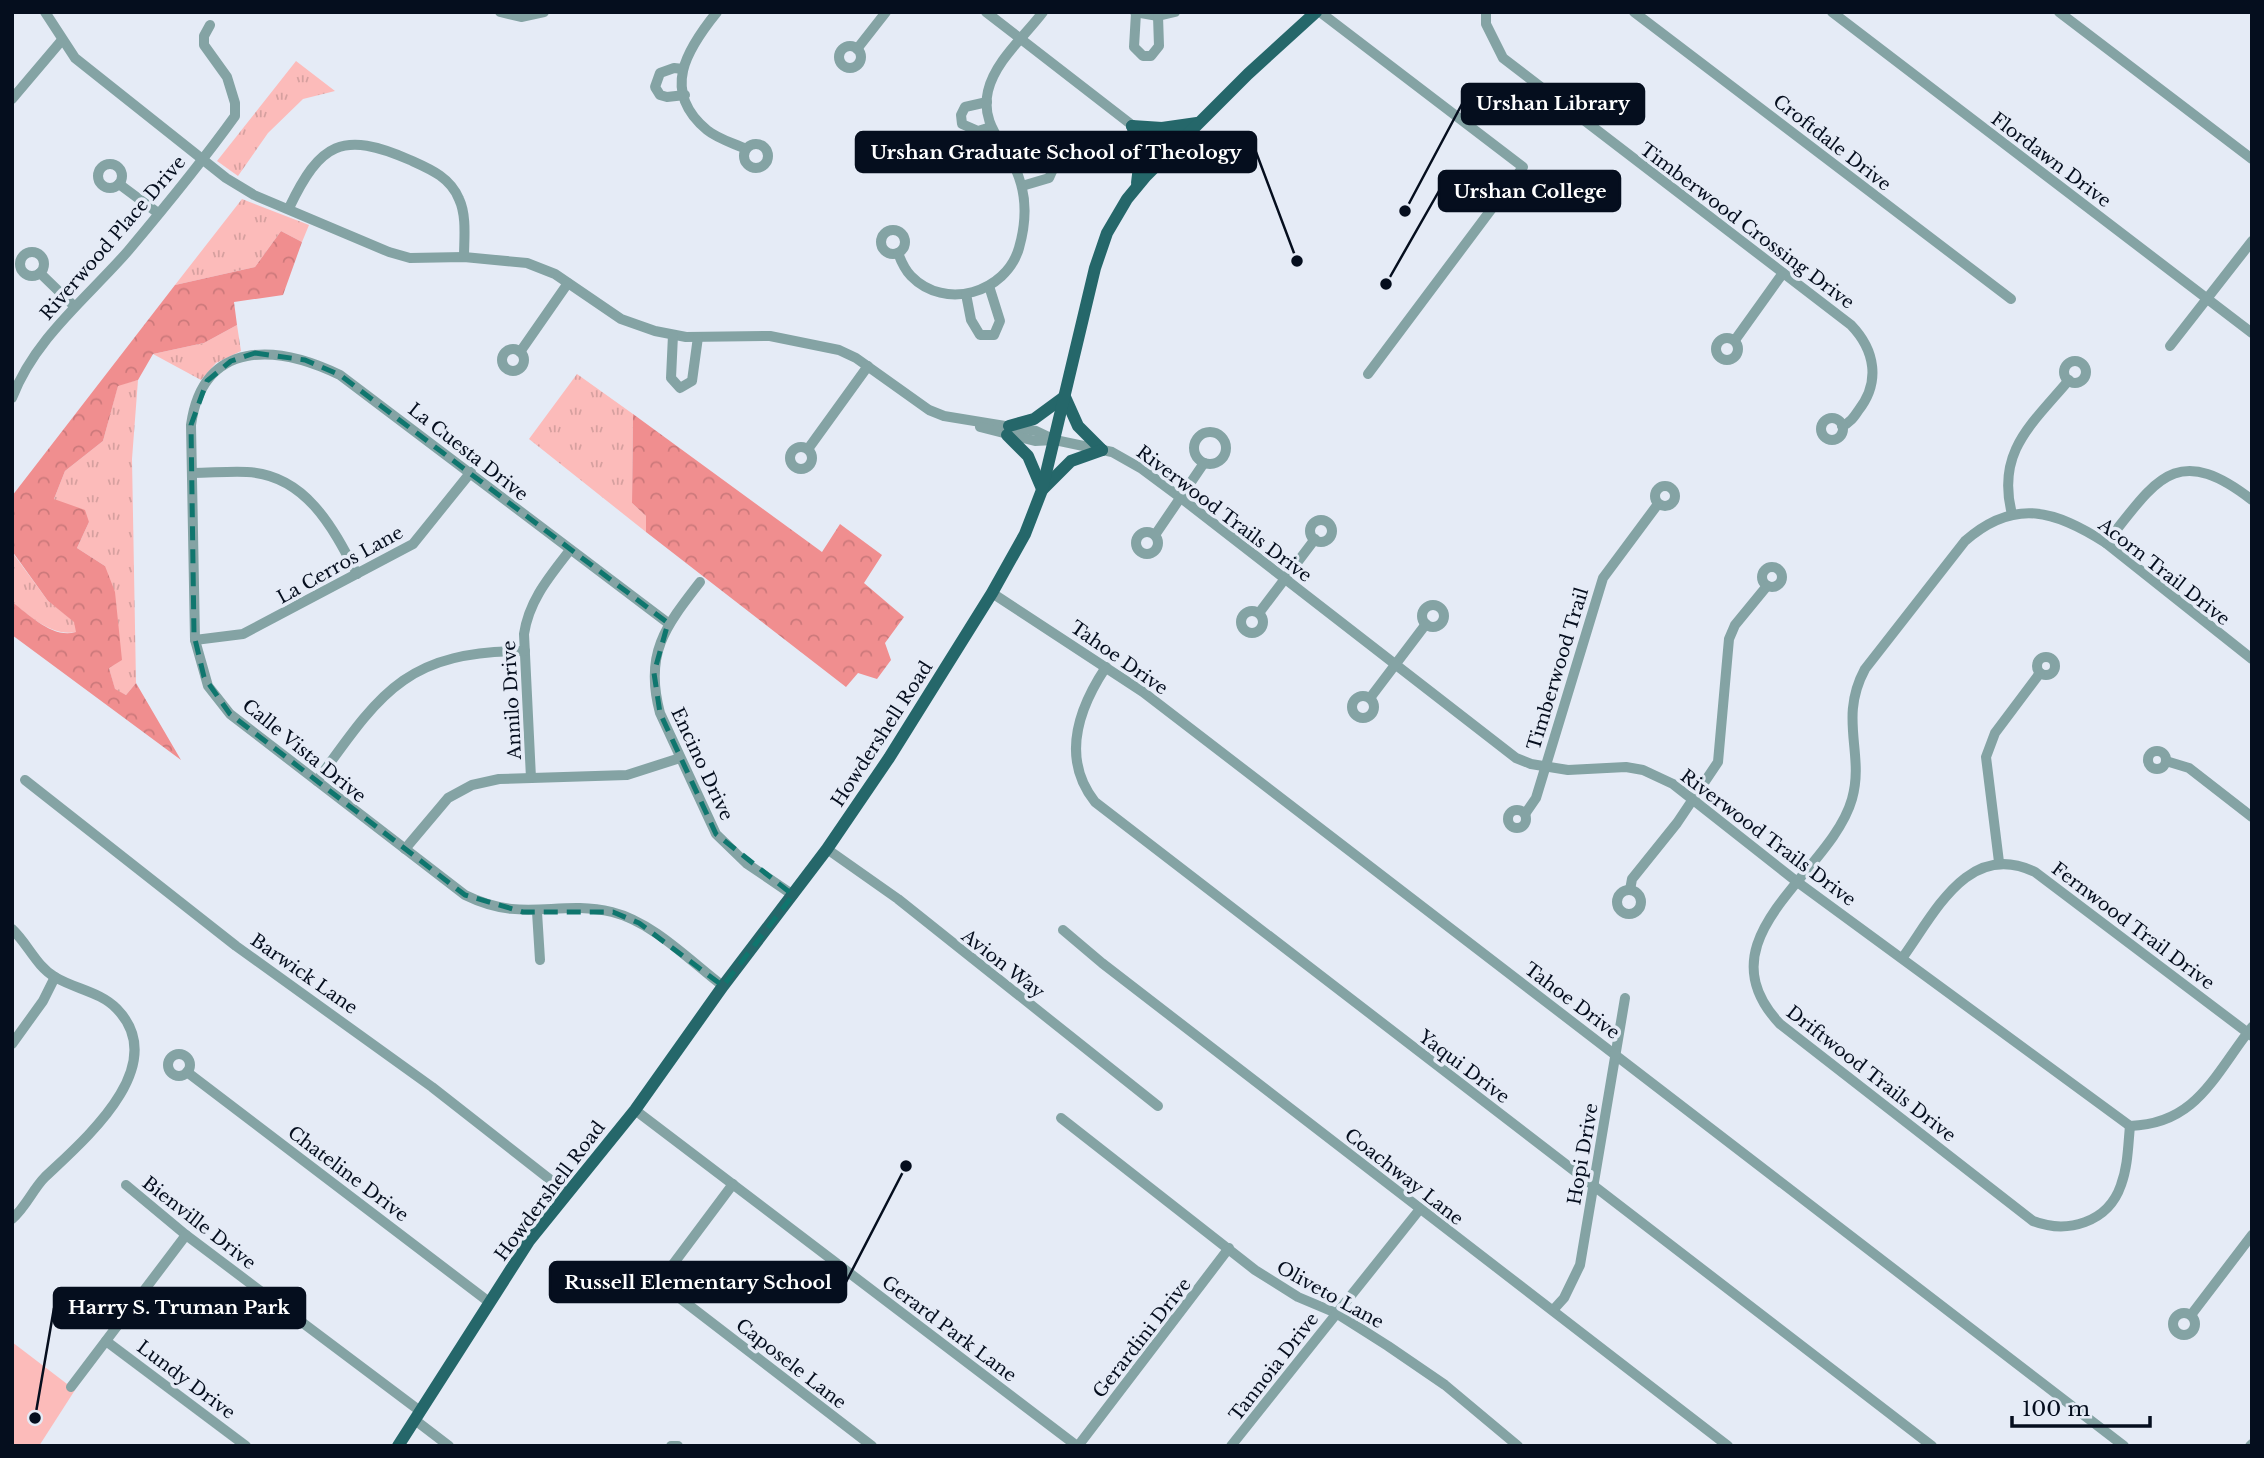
<svg xmlns="http://www.w3.org/2000/svg" width="2264" height="1458" viewBox="0 0 2264 1458" font-family="'Libre Baskerville',serif">
<style>
.grass{fill:url(#grass-tufts)}
.forest{fill:url(#forest-crowns)}
.green{fill:#fcbbba}
.lines{fill:none;stroke-linecap:round;stroke-linejoin:round}
.minor{stroke:#84a3a4;stroke-width:10}
.major{stroke:#25676a;stroke-width:12}
.marked{fill:none;stroke:#0f766e;stroke-width:5;stroke-dasharray:14 9;stroke-linejoin:round}
.labels{text-anchor:middle;stroke-width:7;stroke-linejoin:round;paint-order:stroke}
.street-label{font-size:18px;fill:#050e1e;stroke:#e5ebf6}
.leader{fill:none;stroke:#050e1e;stroke-width:2.5}
.callout-dot{fill:#050e1e;stroke:#e5ebf6;stroke-width:2.5}
.callout{fill:#050e1e;stroke:#050e1e;stroke-width:2.5}
.callout-label{font-size:19px;text-anchor:middle;font-weight:bold;fill:#fff}
</style>
<defs>
<pattern id="grass-tufts" width="24" height="20" patternUnits="userSpaceOnUse" patternTransform="scale(1.75)"><rect width="24" height="20" fill="#fcbbba"/><path d="M3 7l-1-3M5 7V3M7 7l1-3M15 17l-1-3M17 17v-4M19 17l1-3" fill="none" stroke="#d6a09f"/></pattern>
<pattern id="forest-crowns" width="20" height="18" patternUnits="userSpaceOnUse" patternTransform="scale(1.75)"><rect width="20" height="18" fill="#f08e8f"/><path d="M2 6a3 3 0 1 1 6 0M12 15a3 3 0 1 1 6 0" fill="none" stroke="#cc797b"/></pattern>
</defs>
<rect width="100%" height="100%" fill="#e5ebf6"/>
<g class="grass">
<polygon points="296,61 335,91 303,99 268,133 238,176 217,161"/>
<polygon points="242,199 309,225 302,242 281,231 255,267 175,285"/>
<polygon points="237,325 241,351 216,363 201,380 153,354 204,343"/>
<polygon points="577,374 633,414 632,503 646,516 646,532 529,439"/>
<polygon points="138,380 132,459 136,683 126,695 115,690 109,668 105,566 77,548 89,522 54,499 65,471 103,441 118,385"/>
<path d="M12 552 48 601 75 622 77 632C52 637 31 617 12 602Z"/>
</g>
<g class="forest">
<path d="M281 231 302 242 283 295 234 302 237 325 204 343 153 354 138 380 118 386 103 441 65 471 54 499 85 510 89 522 77 548 105 566 115 592 122 660 109 668 115 689 126 695 136 683 181 760 12 635V602C31 616 53 639 76 632L74 622 48 601 12 551V496L175 285 255 267Z"/>
<polygon points="633,414 822,552 840,524 882,555 864,583 904,617 885,643 891,660 877,679 858,673 846,687 646,532 646,516 632,503"/>
</g>
<polygon class="green" points="12,1342 75,1390 39,1446 12,1446"/>
<g class="lines">
<g class="minor">
<polyline points="45,12 75,58 226,178 254,195 389,252 410,258 464,257 527,263 555,274 621,319 655,331 686,337 770,336 839,350 856,358 929,410 944,416 1036,431 1055,440 1112,452 1142,469 1181,498 1516,758 1531,764 1568,770 1626,767 1643,770 1673,784 1796,881 2130,1126"/>
<polyline points="500,12 521,17 544,12"/>
<path d="M717 12C687 49 660 91 707 130 718 139 733 143 746 149"/>
<polyline points="986,12 1168,153"/>
<polyline points="1135,12 1158,16 1175,12"/>
<polyline points="1320,12 1523,167 1368,374"/>
<path d="M1486 12V24L1503 58 1851 325C1875 350 1881 382 1858 411 1854 417 1850 423 1842 426"/>
<polyline points="1634,12 2011,299"/>
<polyline points="1832,12 2252,333"/>
<polyline points="2059,12 2252,159"/>
<polyline points="1136,13 1134,47 1143,56 1151,56 1159,46 1158,16"/>
<circle cx="850" cy="57" r="11"/>
<polyline points="857,49 886,12"/>
<polyline points="683,69 674,68 660,73 655,87 660,95 667,97 685,95"/>
<polyline points="12,99 62,40"/>
<polyline points="987,102 965,107 961,115 962,124 978,131 991,127"/>
<circle cx="756" cy="156" r="12"/>
<polyline points="1013,163 1044,155 1051,159 1054,167 1049,178 1022,186"/>
<circle cx="110" cy="176" r="12"/>
<polyline points="119,184 158,213"/>
<path d="M289 208C320 143 342 130 410 160 430 169 450 177 459 199 467 216 464 239 464 257"/>
<circle cx="893" cy="242" r="12"/>
<circle cx="32" cy="264" r="12"/>
<path d="M898 253C901 261 905 270 911 276 945 311 1006 293 1019 248 1027 220 1027 190 1013 164 1000 139 981 122 988 91 995 61 1025 36 1043 12"/>
<polyline points="40,273 74,306"/>
<polyline points="966,294 971,320 980,335 994,335 1000,321 989,286"/>
<polyline points="673,335 671,378 680,388 692,381 698,337"/>
<circle cx="1727" cy="349" r="11"/>
<polyline points="1735,340 1783,273"/>
<polyline points="2170,346 2252,241"/>
<circle cx="513" cy="360" r="11"/>
<polyline points="520,352 568,283"/>
<circle cx="2075" cy="372" r="11"/>
<path d="M12 398C35 338 87 298 128 251 165 207 202 162 235 116V103L227 77 204 45V36L210 25"/>
<circle cx="1832" cy="429" r="11"/>
<polyline points="980,427 1035,441 1054,440"/>
<circle cx="1210" cy="448" r="16"/>
<circle cx="801" cy="458" r="11"/>
<polyline points="808,449 868,366"/>
<path d="M193 473C211 473 229 471 247 472 306 475 333 528 357 574"/>
<circle cx="1665" cy="496" r="10"/>
<path d="M2012 514C1996 452 2031 425 2069 380"/>
<circle cx="1321" cy="531" r="11"/>
<circle cx="1147" cy="543" r="11"/>
<polyline points="1155,535 1204,463"/>
<path d="M2106 543C2155 482 2175 440 2252 500"/>
<circle cx="1772" cy="577" r="10"/>
<path d="M700 582C665 627 644 654 660 713L716 834 746 863 793 895"/>
<polyline points="992,593 1143,692 2124,1446"/>
<circle cx="1433" cy="616" r="11"/>
<circle cx="1252" cy="622" r="11"/>
<polyline points="1259,613 1315,539"/>
<path d="M668 623 340 375C278 345 203 338 191 425L195 640 208 686 230 714 465 895C524 924 557 899 612 912 653 922 690 961 723 986"/>
<polyline points="195,640 243,634 413,544 471,472"/>
<circle cx="2046" cy="666" r="9"/>
<path d="M1106 667C1078 709 1061 759 1095 802L1932 1446"/>
<circle cx="1363" cy="707" r="11"/>
<polyline points="1370,698 1426,624"/>
<circle cx="2157" cy="760" r="9"/>
<polyline points="2166,761 2189,768 2252,817"/>
<path d="M531 778 524 634C529 600 550 576 570 550"/>
<polyline points="25,780 236,946 432,1087 566,1192"/>
<path d="M317 781C381 692 406 651 525 651"/>
<circle cx="1517" cy="819" r="9"/>
<polyline points="1525,814 1536,798 1603,578 1658,504"/>
<polyline points="405,849 448,798 472,785 499,779 627,775 680,758"/>
<polyline points="827,849 898,899 1158,1106"/>
<polyline points="1999,862 1986,757 1995,733 2040,673"/>
<polyline points="1630,890 1632,879 1677,823 1718,762 1729,639 1735,625 1767,586"/>
<circle cx="1629" cy="902" r="12"/>
<polyline points="537,912 540,960"/>
<path d="M12 929C28 944 36 966 55 977 75 989 101 992 117 1009 172 1066 84 1140 45 1177 33 1189 26 1207 12 1219"/>
<polyline points="1063,930 1102,963 1728,1446"/>
<path d="M1903 957C1936 911 1969 840 2035 872L2252 1036"/>
<polyline points="12,1044 43,1001 55,977"/>
<circle cx="179" cy="1065" r="11"/>
<polyline points="187,1072 489,1302"/>
<polyline points="635,1110 1077,1446"/>
<polyline points="1061,1118 1255,1270 1298,1297 1336,1313 1388,1346 1445,1385 1518,1446"/>
<path d="M2130 1126C2128 1146 2128 1166 2121 1185 2108 1223 2067 1234 2033 1221L1780 1024C1698 937 1831 874 1852 799 1865 753 1838 719 1865 669L1965 541C2015 497 2056 511 2106 543L2252 659"/>
<path d="M2130 1126C2197 1124 2214 1075 2252 1027"/>
<polyline points="733,1184 662,1279 664,1286 872,1446"/>
<polyline points="126,1185 186,1235 420,1411"/>
<polyline points="1554,1309 1564,1298 1580,1265 1625,998"/>
<circle cx="2184" cy="1324" r="11"/>
<polyline points="2191,1315 2252,1235"/>
<polyline points="106,1341 246,1446"/>
<polyline points="71,1387 186,1235"/>
<polyline points="415,1420 449,1446"/>
<polyline points="671,1446 678,1446"/>
<polyline points="1078,1446 1229,1248"/>
<polyline points="1231,1446 1420,1209"/>
<polyline points="2250,1446 2252,1444"/>
</g>
<g class="major">
<polyline points="1132,126 1162,128 1197,123"/>
<polyline points="1132,126 1141,150 1137,183"/>
<polyline points="1065,397 1078,426 1102,450"/>
<polyline points="1009,426 1034,419 1064,397"/>
<polyline points="1007,435 1028,456 1042,489"/>
<polyline points="1042,490 1071,461 1102,450"/>
<polyline points="398,1446 529,1241 635,1110 723,986 827,849 889,758 992,593 1025,534 1042,490 1095,268 1107,233 1127,199 1146,176 1248,74 1316,12"/>
</g>
</g>
<path class="marked" d="M255 353 305 360 340 375 668 623 654 673 660 713 716 834 793 895 723 986 639 923 613 912H523L465 895 230 714 204 677 194 635 191 425 207 381 231 361Z"/>
<g class="labels">
<g class="street-label">
<text transform="translate(1832 143) rotate(38)" y="6">Croftdale Drive</text>
<text transform="translate(2051 160) rotate(37)" y="6">Flordawn Drive</text>
<text transform="translate(1747 226) rotate(37)" y="6">Timberwood Crossing Drive</text>
<text transform="translate(113 238) rotate(-49)" y="6">Riverwood Place Drive</text>
<text transform="translate(468 452) rotate(38)" y="6">La Cuesta Drive</text>
<text transform="translate(1224 514) rotate(37)" y="6">Riverwood Trails Drive</text>
<text transform="translate(340 565) rotate(-29)" y="6">La Cerros Lane</text>
<text transform="translate(2164 572) rotate(38)" y="6">Acorn Trail Drive</text>
<text transform="translate(1119 658) rotate(35)" y="6">Tahoe Drive</text>
<text transform="translate(1558 669) rotate(-73)" y="6">Timberwood Trail</text>
<text transform="translate(512 700) rotate(-93)" y="6">Annilo Drive</text>
<text transform="translate(882 734) rotate(-57)" y="6">Howdershell Road</text>
<text transform="translate(304 751) rotate(39)" y="6">Calle Vista Drive</text>
<text transform="translate(702 764) rotate(65)" y="6">Encino Drive</text>
<text transform="translate(1768 838) rotate(37)" y="6">Riverwood Trails Drive</text>
<text transform="translate(2133 926) rotate(37)" y="6">Fernwood Trail Drive</text>
<text transform="translate(1003 964) rotate(38)" y="6">Avion Way</text>
<text transform="translate(304 974) rotate(35)" y="6">Barwick Lane</text>
<text transform="translate(1572 1001) rotate(37)" y="6">Tahoe Drive</text>
<text transform="translate(1464 1067) rotate(37)" y="6">Yaqui Drive</text>
<text transform="translate(1871 1074) rotate(38)" y="6">Driftwood Trails Drive</text>
<text transform="translate(1583 1154) rotate(-80)" y="6">Hopi Drive</text>
<text transform="translate(348 1174) rotate(37)" y="6">Chateline Drive</text>
<text transform="translate(1404 1177) rotate(38)" y="6">Coachway Lane</text>
<text transform="translate(550 1191) rotate(-53)" y="6">Howdershell Road</text>
<text transform="translate(199 1223) rotate(38)" y="6">Bienville Drive</text>
<text transform="translate(1330 1295) rotate(29)" y="6">Oliveto Lane</text>
<text transform="translate(949 1329) rotate(37)" y="6">Gerard Park Lane</text>
<text transform="translate(1142 1338) rotate(-52)" y="6">Gerardini Drive</text>
<text transform="translate(791 1364) rotate(38)" y="6">Caposele Lane</text>
<text transform="translate(1274 1367) rotate(-52)" y="6">Tannoia Drive</text>
<text transform="translate(186 1380) rotate(37)" y="6">Lundy Drive</text>
</g>
</g>
<path class="leader" d="M1405 211L1462 104M1297 261L1256 152M1386 284L1439 191M906 1166L846 1282M35 1418L54 1308"/>
<g class="callout-dot">
<circle cx="1405" cy="211" r="7"/>
<circle cx="1297" cy="261" r="7"/>
<circle cx="1386" cy="284" r="7"/>
<circle cx="906" cy="1166" r="7"/>
<circle cx="35" cy="1418" r="7"/>
</g>
<g class="callout">
<rect x="1462" y="84" width="182" height="40" rx="7"/>
<rect x="856" y="132" width="400" height="40" rx="7"/>
<rect x="1439" y="171" width="181" height="40" rx="7"/>
<rect x="550" y="1262" width="296" height="40" rx="7"/>
<rect x="54" y="1288" width="251" height="40" rx="7"/>
</g>
<g class="callout-label">
<text x="1553" y="110">Urshan Library</text>
<text x="1056" y="159">Urshan Graduate School of Theology</text>
<text x="1530" y="198">Urshan College</text>
<text x="698" y="1289">Russell Elementary School</text>
<text x="179" y="1314">Harry S. Truman Park</text>
</g>
<rect width="2264" height="1458" fill="none" stroke="#050e1e" stroke-width="28"/>
<path d="M2012 1416v10h138v-10" fill="none" stroke="#050e1e" stroke-width="3.5"/>
<text x="2022" y="1416" font-size="21" fill="#050e1e" stroke="#e5ebf6" stroke-width="5" paint-order="stroke">100 m</text>
</svg>
